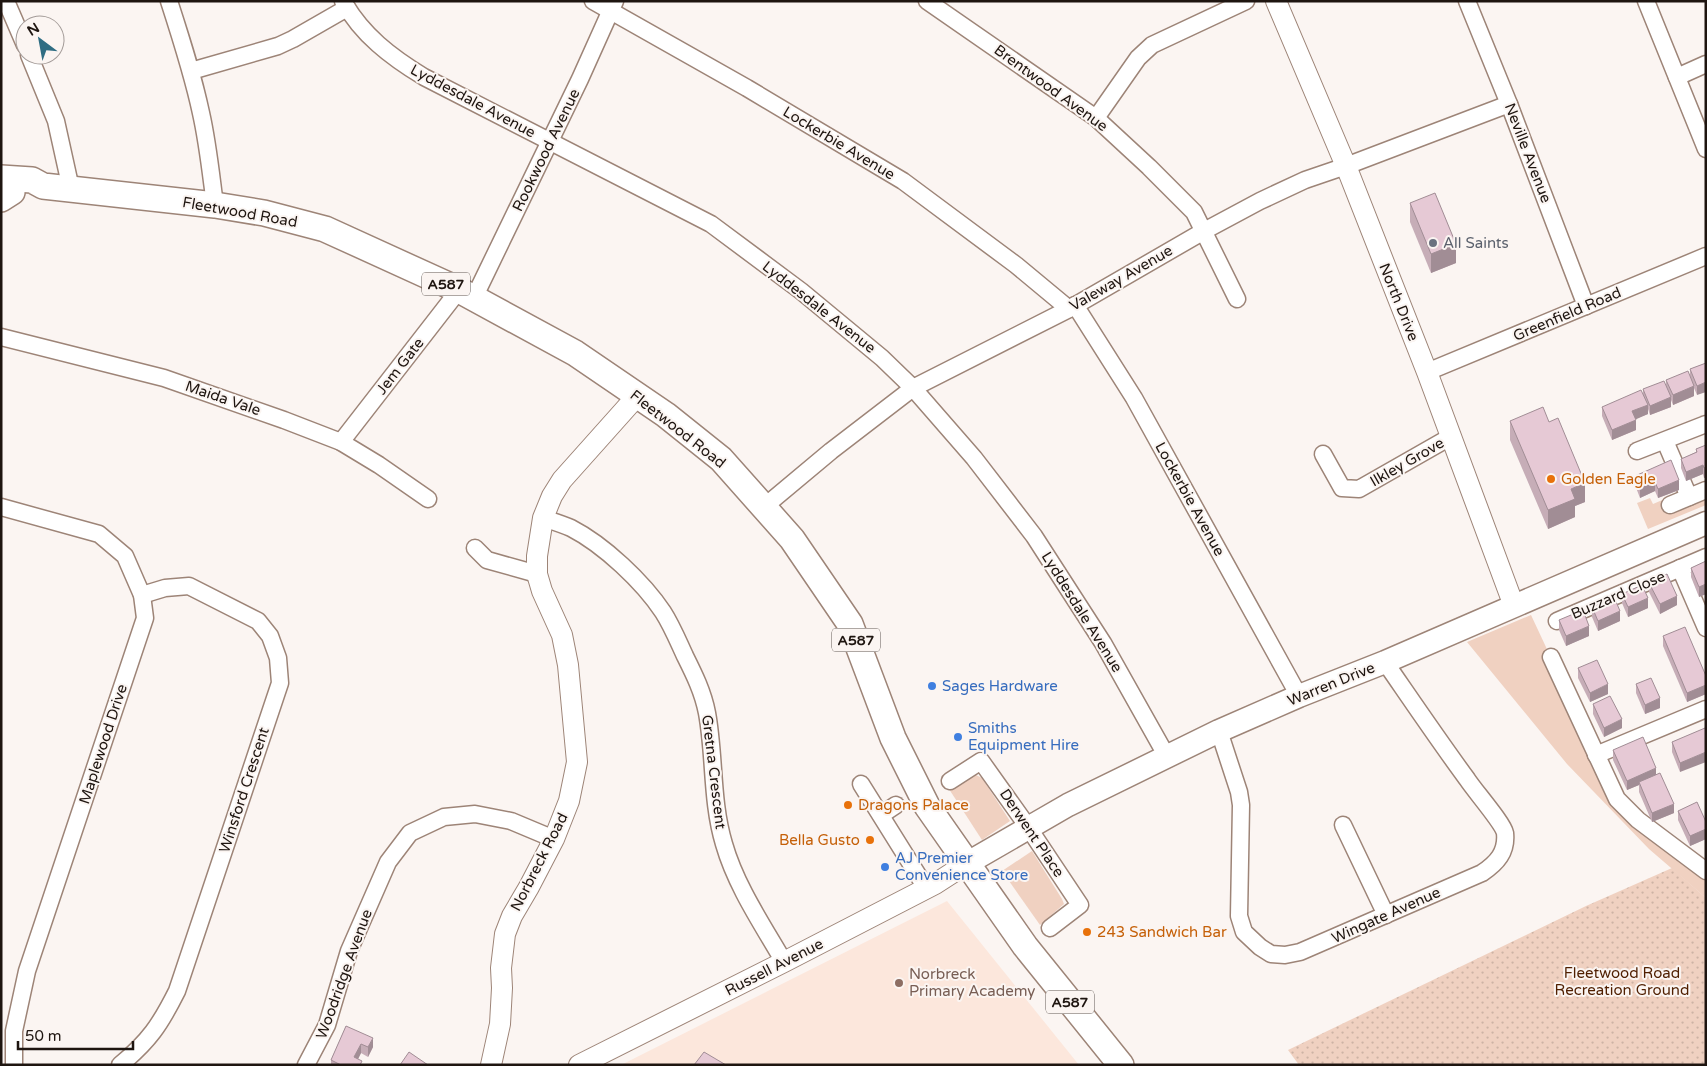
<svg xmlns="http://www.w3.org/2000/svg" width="1707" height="1066" viewBox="0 0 1707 1066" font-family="'Varela Round',sans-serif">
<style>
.built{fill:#fce7dc}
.grass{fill:#f0d1c1}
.park{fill:url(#park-dots)}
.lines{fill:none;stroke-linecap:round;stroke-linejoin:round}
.minor-casing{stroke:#9d8477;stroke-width:19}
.tertiary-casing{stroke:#9d8477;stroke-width:22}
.secondary-casing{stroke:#9d8477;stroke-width:25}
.primary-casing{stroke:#9d8477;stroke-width:28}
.minor{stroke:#fff;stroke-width:16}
.tertiary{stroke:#fff;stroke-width:20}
.secondary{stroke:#fff;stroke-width:22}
.primary{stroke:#fff;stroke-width:25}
.wall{fill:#c6adb7}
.shaded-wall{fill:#a18d95}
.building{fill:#e6c9d5;stroke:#a18d95}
.worship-dot{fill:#6b7280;stroke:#fbf5f2;stroke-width:2}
.food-dot{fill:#e8710a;stroke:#fbf5f2;stroke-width:2}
.shop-dot{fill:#3f7fe0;stroke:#fbf5f2;stroke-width:2}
.education-dot{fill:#8d6e63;stroke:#fbf5f2;stroke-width:2}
.labels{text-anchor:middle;stroke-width:4;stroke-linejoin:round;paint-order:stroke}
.shield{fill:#fbf5f2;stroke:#605854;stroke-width:1}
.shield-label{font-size:14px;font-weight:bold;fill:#1e1510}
.street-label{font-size:15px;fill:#1e1510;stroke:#fbf5f2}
.worship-label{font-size:15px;fill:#5b616d;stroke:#fbf5f2;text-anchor:start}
.food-label{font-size:15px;fill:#c56008;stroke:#fbf5f2;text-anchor:start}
.shop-label{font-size:15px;fill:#366cbe;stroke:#fbf5f2;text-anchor:start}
.park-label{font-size:15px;fill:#501f00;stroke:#fbf5f2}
.education-label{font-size:15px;fill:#785e54;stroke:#fbf5f2;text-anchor:start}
</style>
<defs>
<pattern id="park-dots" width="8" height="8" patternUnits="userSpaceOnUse" patternTransform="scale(1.25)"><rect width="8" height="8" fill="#f0d1c1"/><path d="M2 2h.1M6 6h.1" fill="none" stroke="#cdb3a5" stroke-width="1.8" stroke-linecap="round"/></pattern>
</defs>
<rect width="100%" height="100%" fill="#fbf5f2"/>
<polygon class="built" points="947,901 1079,1065 621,1065"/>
<g class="grass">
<polygon points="1706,490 1706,505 1648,529 1637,503 1650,498 1653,504 1667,498"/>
<polygon points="1531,615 1617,799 1706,871 1706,898 1649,849 1567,764 1467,642"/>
<polygon points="974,774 982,778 1010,821 982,840 949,789"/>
<polygon points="1032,851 1062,899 1064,904 1040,925 1002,871"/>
</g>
<polygon class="park" points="1672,868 1706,898 1706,1065 1299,1065 1288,1050 1586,906"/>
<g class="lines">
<defs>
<g id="minor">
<polyline points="6,1 25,45"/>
<path d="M169 1C181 38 193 75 201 113 208 144 211 175 215 205"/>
<path d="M343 1C362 35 391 57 424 77L711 224 801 291 882 358 913 388 974 458 1034 536 1103 643 1166 755"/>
<polyline points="593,1 747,88 903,181 1016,265 1069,309"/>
<polyline points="927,1 1096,118 1149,167 1194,212 1237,299"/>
<polyline points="1467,1 1509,104 1586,306"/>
<polyline points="1646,1 1706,149"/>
<polyline points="29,55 56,121 71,189"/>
<polyline points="191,71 278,46 293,39 347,8"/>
<polyline points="1677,77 1706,64"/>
<polyline points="1096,118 1138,58 1152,45 1246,1"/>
<polyline points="474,298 580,79 615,1"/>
<polyline points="1075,305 1134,398 1299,696"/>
<polyline points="1,337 164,378 284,420 341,442 379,465 428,499"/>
<polyline points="1427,372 1706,256"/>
<polyline points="1665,441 1689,497"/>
<polyline points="341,442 459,290"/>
<polyline points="1637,451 1706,424"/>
<polyline points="1323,454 1342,488 1359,489 1452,436"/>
<polyline points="1670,505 1706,490"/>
<polyline points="1,507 99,534 125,556 142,595 145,618 27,971 14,1031 14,1065"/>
<polyline points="764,507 831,451 913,388 1069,309 1204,231 1260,201 1305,180 1346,166 1509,104"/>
<path d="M543 518C552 521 562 524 571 528 604 545 643 582 663 612 672 626 678 641 685 656 694 674 703 692 707 713 715 756 711 801 724 844 736 886 762 924 784 962"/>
<polyline points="475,548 487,560 537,574"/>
<polyline points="1680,568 1706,628"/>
<polyline points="1557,621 1706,557"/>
<polyline points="1551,657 1617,799 1638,820 1706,871"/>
<path d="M1219 731 1239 792 1241 805 1239 916 1244 932 1260 947 1271 954 1285 955 1300 952 1482 873C1497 863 1507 852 1505 833 1503 823 1474 790 1467 779 1439 741 1412 701 1385 662"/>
<polyline points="1596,755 1706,709"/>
<polyline points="950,781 981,761 1028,827 1080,905 1050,928"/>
<polyline points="861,784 926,888"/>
<polyline points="881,815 896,805"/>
<polyline points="1343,825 1386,915"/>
<path d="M120 1065C149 1041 160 1025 177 991L280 683 278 658 270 636 258 621 189 586 165 588 142 595"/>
<polyline points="306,1065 327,1025 349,951 388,862 410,833 444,817 475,814 511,821 554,839"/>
</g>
<g id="tertiary">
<polyline points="1276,1 1346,166 1427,372 1514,606"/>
<polyline points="491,1065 500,1024 502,988 501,968 505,934 512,916 529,887 554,839 569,801 577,762 568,665 562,635 542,591 537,574 537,556 543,518 552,496 562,480 637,396"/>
<polyline points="579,1065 784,962 935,884 966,864"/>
</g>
<polyline id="secondary" points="966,864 1068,805 1219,731 1299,696 1385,662 1706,523"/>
<g id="primary">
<polyline points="1,178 32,180 43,186 215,205 264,213 325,229 459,290 575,353 666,415 721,459 792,539 850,624 893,738 927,806 1025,946 1121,1065"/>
<polyline points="1,199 12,192"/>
</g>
</defs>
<use href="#minor" class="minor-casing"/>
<use href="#tertiary" class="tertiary-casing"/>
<use href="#secondary" class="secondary-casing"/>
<use href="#primary" class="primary-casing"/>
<use href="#minor" class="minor"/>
<use href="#tertiary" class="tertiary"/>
<use href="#secondary" class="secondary"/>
<use href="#primary" class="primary"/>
</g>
<g class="wall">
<polygon points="1410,203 1456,263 1431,273 1410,222"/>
<polygon points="1706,363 1697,395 1694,388 1694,396 1673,405 1671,400 1671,407 1650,415 1648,409 1648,414 1635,419 1636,430 1612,440 1602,416 1602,407 1643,395 1643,389 1666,386 1666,380 1690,377 1690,369"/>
<polygon points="1510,421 1585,502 1575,506 1575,517 1548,529 1510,440"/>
<polygon points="1706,445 1706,477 1704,478 1703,474 1686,481 1681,468 1681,459 1696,452 1696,449"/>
<polygon points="1635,476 1679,490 1658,498 1655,491 1640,498 1635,485"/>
<polygon points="1706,561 1706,594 1699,597 1691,577 1691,568"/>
<polygon points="1649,583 1677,605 1660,614 1649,592"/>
<polygon points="1622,594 1648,608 1628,617 1622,603"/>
<polygon points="1592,607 1620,621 1598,631 1592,617"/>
<polygon points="1559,620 1589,636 1566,646 1559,630"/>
<polygon points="1663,636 1706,676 1706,694 1687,702 1663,646"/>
<polygon points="1578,668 1608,694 1590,702 1578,678"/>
<polygon points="1636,684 1660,708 1645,714 1636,693"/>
<polygon points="1593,704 1622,728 1604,737 1593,714"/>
<polygon points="1706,730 1680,772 1672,752 1672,742"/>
<polygon points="1613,750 1656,775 1674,813 1652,822 1639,792 1639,785 1627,790 1613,760"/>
<polygon points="1678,811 1706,822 1706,839 1690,846 1678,820"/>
<polygon points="346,1026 373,1047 368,1057 361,1053 358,1059 362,1065 331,1065 331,1060"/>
</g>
<g class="shaded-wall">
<polygon points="1456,244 1456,263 1431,273 1431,254"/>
<polygon points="1706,382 1706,392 1697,395 1697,386"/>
<polygon points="1694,386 1694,396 1673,405 1673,395"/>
<polygon points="1671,397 1671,407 1650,415 1650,406"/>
<polygon points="1648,405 1648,414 1632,421 1632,411"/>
<polygon points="1636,420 1636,430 1612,440 1612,430"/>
<polygon points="1703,465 1703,474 1686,481 1686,472"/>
<polygon points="1706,467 1706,477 1704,478 1704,468"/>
<polygon points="1679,480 1679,490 1658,498 1658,489"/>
<polygon points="1655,482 1655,491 1640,498 1640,488"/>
<polygon points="1585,483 1585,502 1575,506 1575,517 1548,529 1548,510 1571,489"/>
<polygon points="1706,584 1706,594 1699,597 1699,587"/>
<polygon points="1677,596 1677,605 1660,614 1660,604"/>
<polygon points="1648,598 1648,608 1628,617 1628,607"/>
<polygon points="1620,611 1620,621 1598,631 1598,621"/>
<polygon points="1589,626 1589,636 1566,646 1566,636"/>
<polygon points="1608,684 1608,694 1590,702 1590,693"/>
<polygon points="1706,685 1706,694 1687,702 1687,693"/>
<polygon points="1660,698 1660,708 1645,714 1645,705"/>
<polygon points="1622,719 1622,728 1604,737 1604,728"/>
<polygon points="1706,752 1706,762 1680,772 1680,763"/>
<polygon points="1656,768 1656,777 1639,782 1639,785 1627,790 1627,781"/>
<polygon points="1674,804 1674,813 1652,822 1652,813"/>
<polygon points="1706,829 1706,839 1690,846 1690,836"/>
<polygon points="373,1038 373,1047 368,1057 368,1047"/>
<polygon points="361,1044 361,1053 355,1065 354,1057"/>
</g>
<g class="building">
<polygon points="1435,193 1456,244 1431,254 1410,203"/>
<polygon points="1706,363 1706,382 1697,386 1690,369"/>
<polygon points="1688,371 1694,386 1673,395 1666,380"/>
<polygon points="1664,381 1671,397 1650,406 1643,389"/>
<polygon points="1641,390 1648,405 1632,411 1636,420 1612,430 1602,407"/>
<polygon points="1543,407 1549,422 1558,418 1585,483 1571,489 1575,499 1548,510 1510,421"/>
<polygon points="1706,445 1706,467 1704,468 1703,465 1686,472 1681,459 1697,452 1696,449"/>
<polygon points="1671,460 1679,480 1658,489 1655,482 1640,488 1635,476"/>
<polygon points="1706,561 1706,584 1699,587 1691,568"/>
<polygon points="1667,574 1677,596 1660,604 1649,583"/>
<polygon points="1642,585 1648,598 1628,607 1622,594"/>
<polygon points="1614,597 1620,611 1598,621 1592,607"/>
<polygon points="1583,610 1589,626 1566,636 1559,620"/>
<polygon points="1685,627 1706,676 1706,685 1687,693 1663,636"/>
<polygon points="1597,660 1608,684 1590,693 1578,668"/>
<polygon points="1651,678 1660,698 1645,705 1636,684"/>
<polygon points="1610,696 1622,719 1604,728 1593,704"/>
<polygon points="1705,728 1706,730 1706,752 1680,763 1672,742"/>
<polygon points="1643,737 1656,768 1627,781 1613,750"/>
<polygon points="1660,773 1674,804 1652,813 1639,782"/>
<polygon points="1697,802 1706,822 1706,829 1690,836 1678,811"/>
<polygon points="346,1026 373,1038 368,1047 361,1044 354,1057 362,1061 360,1065 341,1065 331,1060"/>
<polygon points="409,1052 428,1065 400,1065"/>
<polygon points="704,1052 726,1065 694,1065"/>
</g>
<circle class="worship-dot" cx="1433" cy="243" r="5"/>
<g class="food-dot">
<circle cx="1551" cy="479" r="5"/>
<circle cx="848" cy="805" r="5"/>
<circle cx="870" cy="840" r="5"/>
<circle cx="1087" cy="932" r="5"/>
</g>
<g class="shop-dot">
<circle cx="932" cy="686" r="5"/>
<circle cx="958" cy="737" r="5"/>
<circle cx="885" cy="867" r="5"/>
</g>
<circle class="education-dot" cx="899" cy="983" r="5"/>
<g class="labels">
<g class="shield">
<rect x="422" y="272.5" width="48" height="23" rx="4"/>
<rect x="832" y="628.5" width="48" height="23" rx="4"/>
<rect x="1046" y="990.5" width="48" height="23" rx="4"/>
</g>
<g class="shield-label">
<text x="446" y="289">A587</text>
<text x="856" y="645">A587</text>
<text x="1070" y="1007">A587</text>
</g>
<g class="street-label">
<text transform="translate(1051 88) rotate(36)" y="5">Brentwood Avenue</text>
<text transform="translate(473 101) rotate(28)" y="5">Lyddesdale Avenue</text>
<text transform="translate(839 143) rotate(31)" y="5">Lockerbie Avenue</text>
<text transform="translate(546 150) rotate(-64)" y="5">Rookwood Avenue</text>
<text transform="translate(1528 153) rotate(69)" y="5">Neville Avenue</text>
<text transform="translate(240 212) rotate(10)" y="5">Fleetwood Road</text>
<text transform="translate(1121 278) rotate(-30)" y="5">Valeway Avenue</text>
<text transform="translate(1399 302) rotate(68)" y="5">North Drive</text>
<text transform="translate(819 307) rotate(38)" y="5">Lyddesdale Avenue</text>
<text transform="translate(1567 314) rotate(-23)" y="5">Greenfield Road</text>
<text transform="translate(400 366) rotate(-52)" y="5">Jem Gate</text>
<text transform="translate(223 398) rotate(19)" y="5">Maida Vale</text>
<text transform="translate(678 429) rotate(38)" y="5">Fleetwood Road</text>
<text transform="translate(1407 462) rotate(-30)" y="5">Ilkley Grove</text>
<text transform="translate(1190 499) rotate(61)" y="5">Lockerbie Avenue</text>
<text transform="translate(1618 595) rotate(-23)" y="5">Buzzard Close</text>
<text transform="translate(1082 612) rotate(58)" y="5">Lyddesdale Avenue</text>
<text transform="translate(1331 684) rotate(-22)" y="5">Warren Drive</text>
<text transform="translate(103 744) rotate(-72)" y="5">Maplewood Drive</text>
<text transform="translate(714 772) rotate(83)" y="5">Gretna Crescent</text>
<text transform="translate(244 790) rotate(-72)" y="5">Winsford Crescent</text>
<text transform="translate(1032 833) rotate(56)" y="5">Derwent Place</text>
<text transform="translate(539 862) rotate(-63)" y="5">Norbreck Road</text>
<text transform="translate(1386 915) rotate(-24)" y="5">Wingate Avenue</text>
<text transform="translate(774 967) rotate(-27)" y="5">Russell Avenue</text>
<text transform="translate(344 974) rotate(-70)" y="5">Woodridge Avenue</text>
</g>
<g class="worship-label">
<text x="1443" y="248">All Saints</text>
</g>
<g class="food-label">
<text x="1561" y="484">Golden Eagle</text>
<text x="858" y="810">Dragons Palace</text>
<text x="860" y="845" text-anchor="end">Bella Gusto</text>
<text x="1097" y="937">243 Sandwich Bar</text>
</g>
<g class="shop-label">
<text x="942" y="691">Sages Hardware</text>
<text x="968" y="733">Smiths<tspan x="968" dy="17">Equipment Hire</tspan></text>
<text x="895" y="863">AJ Premier<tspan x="895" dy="17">Convenience Store</tspan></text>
</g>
<g class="park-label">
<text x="1622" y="978">Fleetwood Road<tspan x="1622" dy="17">Recreation Ground</tspan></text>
</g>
<g class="education-label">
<text x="909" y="979">Norbreck<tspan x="909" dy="17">Primary Academy</tspan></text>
</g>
</g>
<rect width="1707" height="1066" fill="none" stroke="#1e1510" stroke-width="5"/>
<g transform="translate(40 40) rotate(328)"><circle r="24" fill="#fbf5f2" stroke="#a39b98"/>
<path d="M0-4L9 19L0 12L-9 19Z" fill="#2f6d83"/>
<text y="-8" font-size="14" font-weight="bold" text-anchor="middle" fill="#1e1510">N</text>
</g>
<path d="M18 1041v8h115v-8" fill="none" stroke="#1e1510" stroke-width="2.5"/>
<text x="25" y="1041" font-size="15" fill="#1e1510" stroke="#fbf5f2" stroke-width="4" paint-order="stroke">50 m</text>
</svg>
